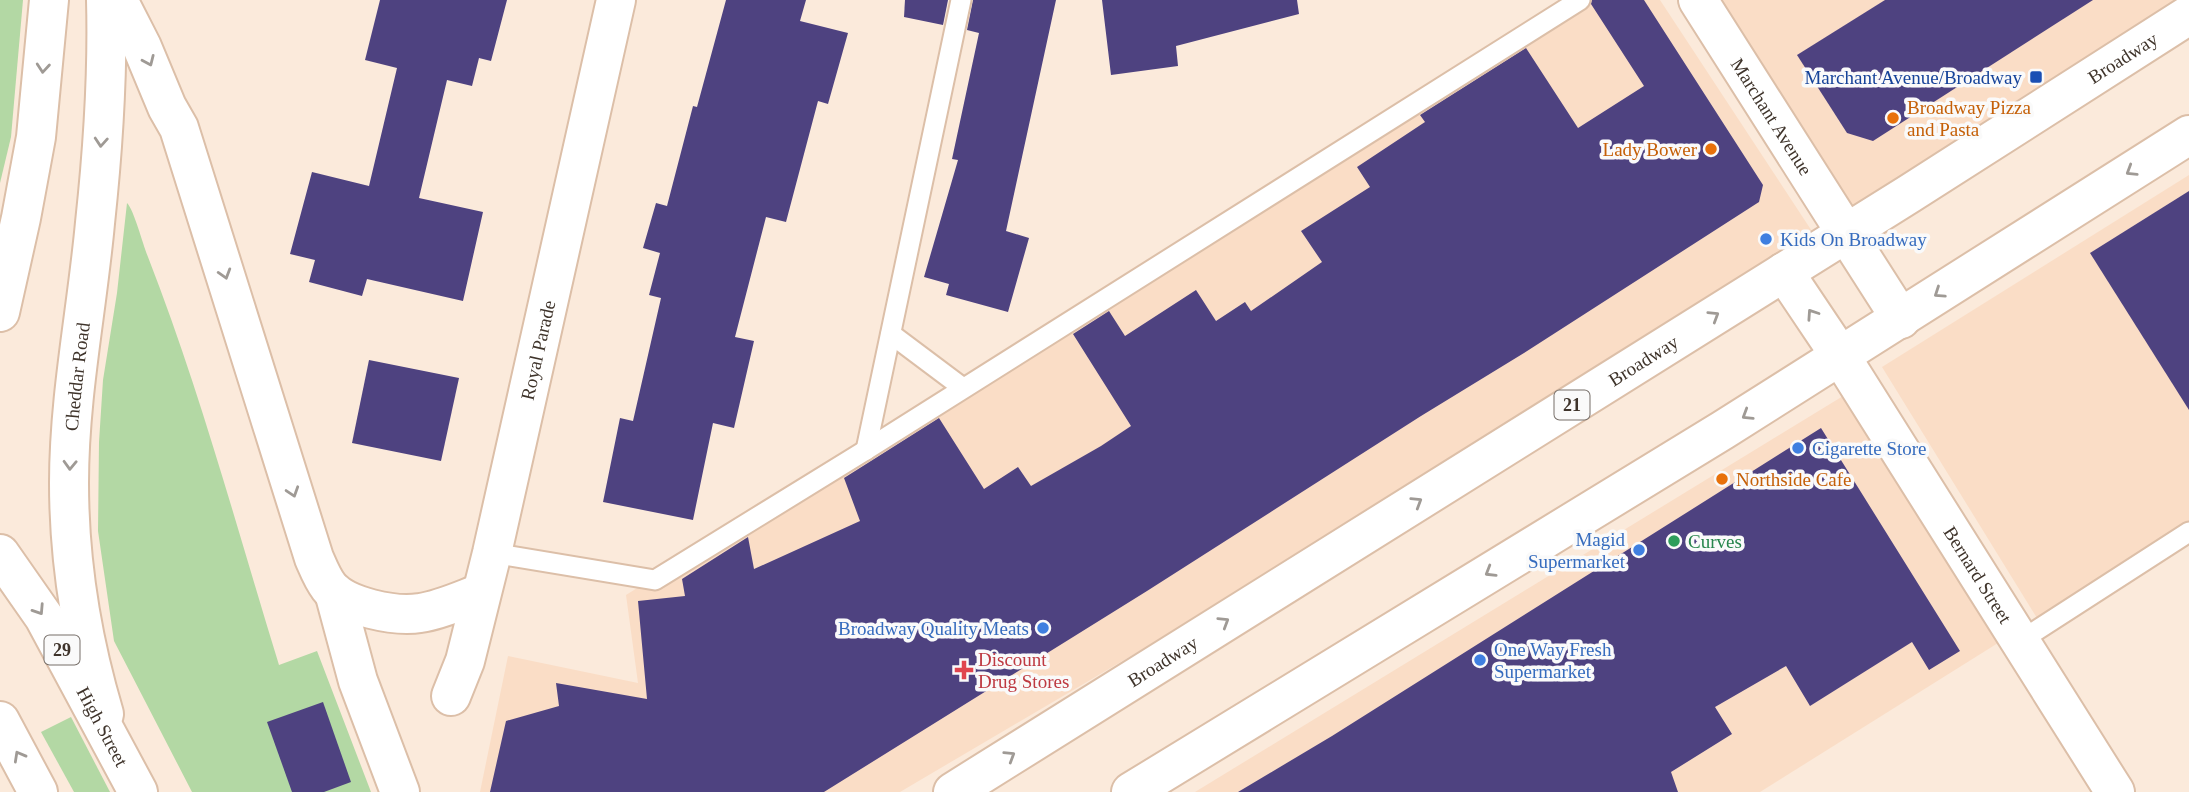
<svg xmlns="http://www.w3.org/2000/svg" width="2189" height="792" viewBox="0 0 2189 792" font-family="Georgia,serif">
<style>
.built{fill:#faddc6}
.green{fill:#b3d8a4}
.building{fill:#4e4280}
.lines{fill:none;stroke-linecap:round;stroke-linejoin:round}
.lane-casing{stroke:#dcbfa8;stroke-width:23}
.street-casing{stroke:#dcbfa8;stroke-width:42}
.secondary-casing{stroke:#dcbfa8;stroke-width:42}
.primary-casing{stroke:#dcbfa8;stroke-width:42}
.lane{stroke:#fff;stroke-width:19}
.street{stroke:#fff;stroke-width:38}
.secondary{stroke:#fff;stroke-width:38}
.primary{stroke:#fff;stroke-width:38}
.oneway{stroke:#9f9a95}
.transit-dot{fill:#1a4fb4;stroke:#fafafa;stroke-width:2.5}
.food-dot{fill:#e8710a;stroke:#fafafa;stroke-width:2.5}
.shop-dot{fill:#3f7fe0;stroke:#fafafa;stroke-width:2.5}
.leisure-dot{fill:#2e9e5b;stroke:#fafafa;stroke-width:2.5}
.health-dot{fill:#e0444e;stroke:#fafafa;stroke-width:2.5}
.labels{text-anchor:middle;stroke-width:7;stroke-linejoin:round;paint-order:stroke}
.shield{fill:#fafafa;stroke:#776f69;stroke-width:2}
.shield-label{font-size:18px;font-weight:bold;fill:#3f342b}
.street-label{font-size:19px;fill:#3f342b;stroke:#fafafa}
.transit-label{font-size:19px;fill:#164399;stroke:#fafafa;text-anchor:end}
.food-label{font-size:19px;fill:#c56008;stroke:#fafafa;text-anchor:start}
.shop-label{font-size:19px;fill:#366cbe;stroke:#fafafa;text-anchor:start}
.leisure-label{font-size:19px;fill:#27864d;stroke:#fafafa;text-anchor:start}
.health-label{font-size:19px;fill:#be3a42;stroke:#fafafa;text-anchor:start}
</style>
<rect width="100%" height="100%" fill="#fbeadb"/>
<g class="built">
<polygon points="1579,0 1660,0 1823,248 900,792 480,792 508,656 638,683 626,595"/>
<polygon points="1704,0 2189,0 1846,233"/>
<polygon points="2189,175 2189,524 2037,618 1882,367"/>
<polygon points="1848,393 2006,638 1760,792 1195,792"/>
</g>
<g class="green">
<polygon points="0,0 23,0 11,137 0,183"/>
<path d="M127 203C134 210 143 245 148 257 200 390 237 529 279 665L317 651 371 792H192L114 641 98 531 99 442 103 380 117 293Z"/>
<polygon points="71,717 110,792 74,792 41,732"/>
</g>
<g class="building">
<polygon points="380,0 507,0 491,61 479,58 472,86 447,80 419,198 483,212 463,301 367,279 362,296 309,282 315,260 290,254 312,172 369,186 397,68 365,60"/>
<polygon points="726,0 806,0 800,21 848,33 828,104 818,101 786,222 766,217 735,337 754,341 734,428 713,423 693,520 603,502 620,418 633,421 661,298 649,295 660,253 643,248 656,203 667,206 693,106 697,107"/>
<polygon points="905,0 948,0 943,25 904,17"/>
<polygon points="973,0 1056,0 1006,231 1029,238 1008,312 946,295 949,284 924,277 958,160 952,159 979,33 967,30"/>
<polygon points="1102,0 1297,0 1299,14 1176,46 1178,66 1111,75"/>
<polygon points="1592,0 1644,0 1763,185 1759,202 1524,353 1421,416 1147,591 824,792 490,792 506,721 559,706 556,683 647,699 638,601 685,596 682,579 748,537 754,569 860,521 844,478 939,418 984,489 1018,467 1031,486 1101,446 1131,426 1073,334 1109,311 1125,336 1196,290 1216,321 1245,302 1251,311 1322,262 1301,231 1370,187 1357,167 1425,122 1420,115 1526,48 1578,128 1644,86 1591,4"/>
<polygon points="1885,0 2093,0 1873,141 1847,133 1797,55"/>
<polygon points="2189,191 2189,410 2090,253"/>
<polygon points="369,360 459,378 441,461 352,443"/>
<polygon points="1821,428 1960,651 1929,670 1912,642 1810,706 1786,666 1715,707 1732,734 1671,772 1678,792 1238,792 1332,736"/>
<polygon points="323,702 351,782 324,792 292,792 267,722"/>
</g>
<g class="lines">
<defs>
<g id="lane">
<polyline points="891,334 963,388"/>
<polyline points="866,450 961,0"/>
<polyline points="492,553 655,580 866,450 1580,0"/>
<polyline points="2020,641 2189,532"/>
</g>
<g id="street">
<path d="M118 0 142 47 167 107 179 128 314 558C318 567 322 578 329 587 344 607 396 617 420 613 441 610 462 600 481 593"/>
<path id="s1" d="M1698 0 1846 233"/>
<path id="s2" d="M1841 357 2115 792"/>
<polyline points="334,592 358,681 400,792"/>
<path id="s3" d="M451 696 465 661 492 553 616 0"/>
</g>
<g id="secondary">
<polyline points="0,312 21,218 36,137 49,0"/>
<path id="s4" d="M104 714C82 640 69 559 69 483 69 395 87 310 95 223 103 149 108 74 106 0"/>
</g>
<g id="primary">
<polyline points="1846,233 1901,319"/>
<polyline points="1784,272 1841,357"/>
<path id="s5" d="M0 554 44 617 138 792"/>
<polyline points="0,721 38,792"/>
<path id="s6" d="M953 792 1909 194 2189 15"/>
<polyline points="1131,792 1723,430 2189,135"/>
</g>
</defs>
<use href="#lane" class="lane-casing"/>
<use href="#street" class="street-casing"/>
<use href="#secondary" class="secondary-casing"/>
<use href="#primary" class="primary-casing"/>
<use href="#lane" class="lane"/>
<use href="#street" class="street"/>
<use href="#secondary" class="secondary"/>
<use href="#primary" class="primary"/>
</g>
<defs><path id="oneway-chevron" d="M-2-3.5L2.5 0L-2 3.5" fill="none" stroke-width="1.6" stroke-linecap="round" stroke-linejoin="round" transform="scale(1.75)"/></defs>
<g class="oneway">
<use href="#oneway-chevron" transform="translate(149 61) rotate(66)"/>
<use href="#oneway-chevron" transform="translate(43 68) rotate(95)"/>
<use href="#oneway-chevron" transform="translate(101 142) rotate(94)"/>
<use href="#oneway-chevron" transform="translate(2131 171) rotate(148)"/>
<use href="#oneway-chevron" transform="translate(225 274) rotate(73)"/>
<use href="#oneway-chevron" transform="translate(1939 293) rotate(146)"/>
<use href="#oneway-chevron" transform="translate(1812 314) rotate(-124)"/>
<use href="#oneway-chevron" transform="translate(1714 316) rotate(-32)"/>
<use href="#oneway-chevron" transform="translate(1747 415) rotate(148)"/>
<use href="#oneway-chevron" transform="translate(70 465) rotate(92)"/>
<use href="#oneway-chevron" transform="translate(293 492) rotate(72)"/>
<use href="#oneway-chevron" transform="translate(1417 502) rotate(-32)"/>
<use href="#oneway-chevron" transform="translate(1490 572) rotate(149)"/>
<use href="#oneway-chevron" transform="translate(39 610) rotate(57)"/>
<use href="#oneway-chevron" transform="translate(1224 622) rotate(-32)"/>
<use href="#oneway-chevron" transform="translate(19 756) rotate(-119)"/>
<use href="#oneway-chevron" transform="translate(1010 756) rotate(-32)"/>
</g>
<rect class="transit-dot" x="2029" y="70" width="14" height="14" rx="3.5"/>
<g class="food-dot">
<circle cx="1893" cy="118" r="7"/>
<circle cx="1711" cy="149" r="7"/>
<circle cx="1722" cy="479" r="7"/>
</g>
<g class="shop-dot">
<circle cx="1766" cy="239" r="7"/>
<circle cx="1798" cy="448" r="7"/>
<circle cx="1639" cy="550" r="7"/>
<circle cx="1043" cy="628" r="7"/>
<circle cx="1480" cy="660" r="7"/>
</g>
<circle class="leisure-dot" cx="1674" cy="541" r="7"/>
<path class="health-dot" d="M960.5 659.5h7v7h7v7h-7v7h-7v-7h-7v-7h7z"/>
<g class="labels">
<g class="shield">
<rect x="1554.5" y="390.5" width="35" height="29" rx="5"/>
<rect x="44.5" y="635.5" width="35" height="29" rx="5"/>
</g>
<g class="shield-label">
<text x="1572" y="411">21</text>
<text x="62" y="656">29</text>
</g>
<g class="street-label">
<text dy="7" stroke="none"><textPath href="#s6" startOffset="1381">Broadway</textPath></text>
<text dy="7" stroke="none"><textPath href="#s1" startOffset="138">Marchant Avenue</textPath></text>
<text dy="7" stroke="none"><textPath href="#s3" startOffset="357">Royal Parade</textPath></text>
<text dy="7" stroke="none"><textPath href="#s6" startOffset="814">Broadway</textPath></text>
<text dy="7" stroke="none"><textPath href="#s4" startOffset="341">Cheddar Road</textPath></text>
<text dy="7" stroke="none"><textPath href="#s2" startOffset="257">Bernard Street</textPath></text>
<text dy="7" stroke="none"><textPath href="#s6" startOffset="247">Broadway</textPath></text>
<text dy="7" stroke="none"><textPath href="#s5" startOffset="201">High Street</textPath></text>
</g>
<g class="transit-label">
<text x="2022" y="84">Marchant Avenue/Broadway</text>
</g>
<g class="food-label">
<text x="1907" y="114">Broadway Pizza<tspan x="1907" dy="22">and Pasta</tspan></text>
<text x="1697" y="156" text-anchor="end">Lady Bower</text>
<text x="1736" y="486">Northside Cafe</text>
</g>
<g class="shop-label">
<text x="1780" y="246">Kids On Broadway</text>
<text x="1812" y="455">Cigarette Store</text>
<text x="1625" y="546" text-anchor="end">Magid<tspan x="1625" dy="22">Supermarket</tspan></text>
<text x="1029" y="635" text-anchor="end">Broadway Quality Meats</text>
<text x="1494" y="656">One Way Fresh<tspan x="1494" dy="22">Supermarket</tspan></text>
</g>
<g class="leisure-label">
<text x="1688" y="548">Curves</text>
</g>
<g class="health-label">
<text x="978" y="666">Discount<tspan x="978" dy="22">Drug Stores</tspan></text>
</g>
</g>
</svg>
